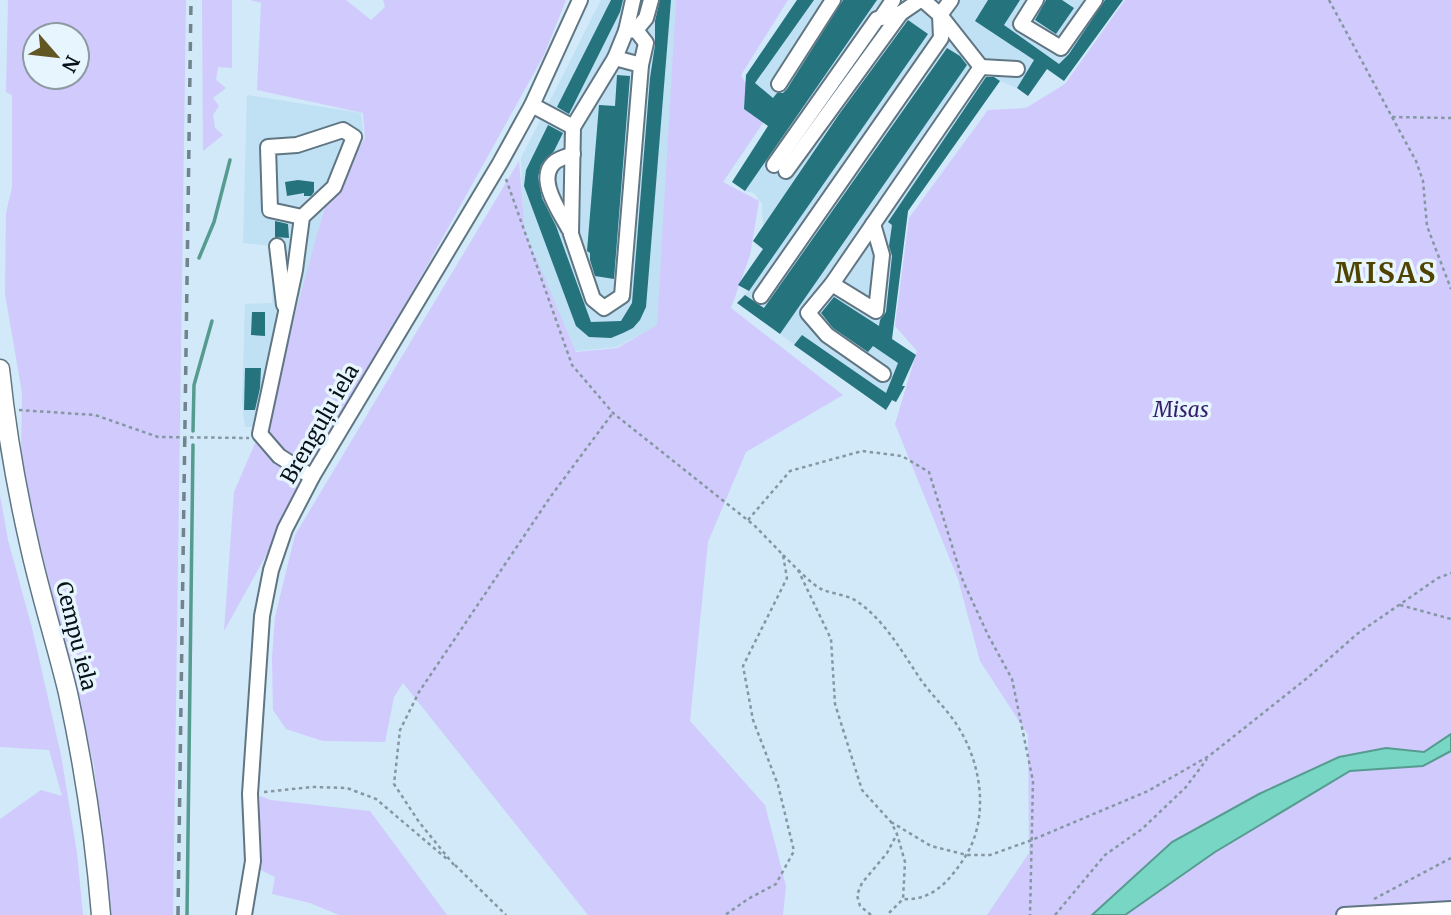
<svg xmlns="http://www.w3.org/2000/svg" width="1451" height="915" viewBox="0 0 1451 915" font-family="Merriweather,serif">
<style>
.built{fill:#c0e0f4}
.green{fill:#d1cafc;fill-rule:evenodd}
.water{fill:#78d6c4;stroke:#569b90;stroke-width:2}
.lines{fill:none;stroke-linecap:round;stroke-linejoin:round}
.stream{stroke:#569b90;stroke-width:3.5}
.building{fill:#24737d}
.minor-casing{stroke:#607683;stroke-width:18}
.major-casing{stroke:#607683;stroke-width:21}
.path{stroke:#8597a3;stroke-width:2.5;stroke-dasharray:3.5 3.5;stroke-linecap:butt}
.minor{stroke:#fff;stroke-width:14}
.major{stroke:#fff;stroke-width:18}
.rail{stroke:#72838d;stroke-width:3.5;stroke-dasharray:9 9;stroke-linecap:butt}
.labels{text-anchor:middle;stroke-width:7;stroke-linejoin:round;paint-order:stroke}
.park-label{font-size:21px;font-style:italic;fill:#341e69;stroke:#e6f5fe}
.street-label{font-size:21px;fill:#081116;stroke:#e6f5fe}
.district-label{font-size:28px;font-weight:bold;letter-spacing:2px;fill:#504300;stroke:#e6f5fe}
</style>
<rect width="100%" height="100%" fill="#d1e9f8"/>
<g class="built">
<polygon points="601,0 676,0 658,325 616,347 575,351 524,233 521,158"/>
<polygon points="797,0 1123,0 1064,81 1047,69 1028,96 1017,88 1000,81 908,211 892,339 916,355 902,385 905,386 896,402 892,400 886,410 737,303 748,291 738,285 763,249 753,241 763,226 762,204 754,193 745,191 732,182 768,126 744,109 746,75"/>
<polygon points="247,95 361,113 364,138 324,206 283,386 265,427 245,427 242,402 245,304 272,303 274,246 243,243"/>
</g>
<g class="green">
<path d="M8 0H186L173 915H111L94 766 26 487 21 453 22 393 5 294 6 213 12 187V95L6 92ZM35 35H77V77H35Z"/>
<polygon points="202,0 232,0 232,68 218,67 216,80 226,88 213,98 219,106 213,115 215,128 223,135 203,151"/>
<polygon points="250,0 346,0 371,20 385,7 383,0 566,0 544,55 224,631 234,492 268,413 325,206 365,138 363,113 257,90 261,3"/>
<polygon points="676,0 788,0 741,75 765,120 723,182 759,201 750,255 731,308 843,395 746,452 708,542 690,721 765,805 786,886 783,915 588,915 403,683 394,697 385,742 323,741 286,729 273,710 272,658 275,617 295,535 519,161 525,232 576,352 617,348 657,325"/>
<polygon points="1125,0 1451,0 1451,734 1424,752 1386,748 1339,757 1259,794 1172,842 1092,915 987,915 1029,853 1028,735 980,661 958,579 895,424 917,351 895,326 909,218 988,110 1026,108 1065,84"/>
<polygon points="0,495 8,540 32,628 61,755 77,853 83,915 0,915 0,819 41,790 62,796 49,750 0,747"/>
<polygon points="1451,751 1451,915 1125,915 1215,852 1350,771 1423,766"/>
<polygon points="260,796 271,800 370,811 447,915 339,915 310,903 272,894 275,877 259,869"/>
</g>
<polygon class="water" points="1451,734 1451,751 1423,766 1350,771 1215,852 1125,915 1092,915 1172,842 1259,794 1339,757 1386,748 1424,752"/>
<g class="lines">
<g class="stream">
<polyline points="199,258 214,222 230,160"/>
<polyline points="193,431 194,385 212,321"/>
<polyline points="187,915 193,445"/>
</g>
</g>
<g class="building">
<polygon points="611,0 623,0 620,12 569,114 557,107"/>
<polygon points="660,0 671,0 646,307 640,320 633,328 623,333 611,338 589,337 576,326 524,186 526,170 548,125 563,133 554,151 541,165 538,177 542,198 556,226 591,322 621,321 632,303 650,78 655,45 655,21"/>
<polygon points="797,0 814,0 755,83 773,98 777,93 783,93 787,89 843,0 877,0 745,191 732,182 768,126 744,109 746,75"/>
<polygon points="988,0 1020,0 1004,25 1059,64 1069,54 1105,0 1123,0 1064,81 1047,69 1028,96 1017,88 1034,60 975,21"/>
<polygon points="1046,0 1062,0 1074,8 1056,34 1035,20"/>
<polygon points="908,20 928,34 749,291 738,285 763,249 753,241 840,113"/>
<polygon points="947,48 960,56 967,65 780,334 737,303 745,295 764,308"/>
<polygon points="617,75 630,76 614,279 595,276 590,260 590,253 587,251 599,105 615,106"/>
<polygon points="986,77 994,77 1000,81 908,211 892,339 916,355 902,386 905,386 896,402 892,400 886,410 794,345 802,335 886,393 898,363 873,346 868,352 833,328 821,313 834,297 879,326 880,320 886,312 892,256 889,246 892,225 888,222"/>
<polygon points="298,180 314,182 314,192 311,196 304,196 304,193 287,196 285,182"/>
<polygon points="275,221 288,224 289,238 275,237"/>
<polygon points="252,312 265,312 265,336 251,335"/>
<polygon points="245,368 261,368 260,388 255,410 244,410"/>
</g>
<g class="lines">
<defs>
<g id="minor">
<polyline points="923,0 940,15 951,0"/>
<polyline points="1036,0 1021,24 1061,48 1095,0"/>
<polyline points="881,18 893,0"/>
<polyline points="636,30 646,18 651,0"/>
<polyline points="626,31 633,0"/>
<polyline points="615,58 626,31 636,30 646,43 641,65"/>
<polyline points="981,67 1017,69"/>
<polyline points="779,84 833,0"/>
<polyline points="532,105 573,127 571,234 593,299 604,308 622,296 641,65 615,58 573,127"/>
<polyline points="774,165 877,19 901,13"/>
<polyline points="786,171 901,13 920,0"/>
<polyline points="302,217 334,187 354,137 343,130 297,145 268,147 270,210 302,217 295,270 260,434 279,456 312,477"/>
<path d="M569 229C560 212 534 177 556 161 561 158 568 156 573 154"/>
<polyline points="277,246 284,305"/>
<polyline points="832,284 876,311 882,255 873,224"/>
<polyline points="761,296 941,38 940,15 981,67 832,284 808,313 827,335 883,374"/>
<polyline points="244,915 253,861 250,794 262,616 271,570 285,529 312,477 500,163 532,105 580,0"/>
<polyline points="1344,915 1451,909"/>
</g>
<path id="major" d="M0 369C6 428 16 486 29 543 40 594 56 643 68 693 84 767 95 840 101 915"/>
</defs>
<use href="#minor" class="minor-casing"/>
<use href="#major" class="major-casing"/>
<g class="path">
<polyline points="1329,0 1392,117 1451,118"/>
<polyline points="1392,117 1416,161 1423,181 1427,226 1451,289"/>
<polyline points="506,179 572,365 613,413 755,526 783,555 787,578 743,666 753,720 778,785 794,851 776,884 748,899 725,915"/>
<polyline points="19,410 95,415 158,437 249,438"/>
<polyline points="748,520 790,471 862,451 902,456 929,472 963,581 988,635 1012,679 1033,781 1030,915"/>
<polyline points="783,555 798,570 831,639 835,704 862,790 891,822 897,834 905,862 903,899 887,915"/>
<path d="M798 570C806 577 814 586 823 590 834 594 848 595 858 602 886 622 902 652 921 680 933 697 950 712 960 730 982 767 989 819 965 857 950 880 933 901 903 899"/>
<polyline points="1400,605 1451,619"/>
<polyline points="264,792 312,787 347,788 376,799 447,859"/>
<polyline points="891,822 931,846 967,855 990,855 1032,840 1148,791 1209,756 1306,679 1357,634 1438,578 1451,573"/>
<polyline points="454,865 419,822 394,784 400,730 419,692 551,496 612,414"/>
<polyline points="455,865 506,915"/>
<polyline points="1374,899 1451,858"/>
<polyline points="871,915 860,906 857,895 862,883 887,853 897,834"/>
<polyline points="1055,915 1105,855 1142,829 1186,787 1207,759"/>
</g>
<use href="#minor" class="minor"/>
<use href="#major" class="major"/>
<polyline class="rail" points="178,915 191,0"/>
</g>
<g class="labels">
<g class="park-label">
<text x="1181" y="417">Misas</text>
</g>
<g class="street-label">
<text transform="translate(320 424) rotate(-60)" y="7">Brenguļu iela</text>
<text transform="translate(76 636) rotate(76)" y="7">Cempu iela</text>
</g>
<g class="district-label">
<text x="1386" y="283">MISAS</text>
</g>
</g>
<g transform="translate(56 56) rotate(118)"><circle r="33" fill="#e6f5fe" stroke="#8d9aa1" stroke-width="2"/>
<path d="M0-5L12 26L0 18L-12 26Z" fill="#625623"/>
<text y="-10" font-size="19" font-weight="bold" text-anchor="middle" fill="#081116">N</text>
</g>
</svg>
